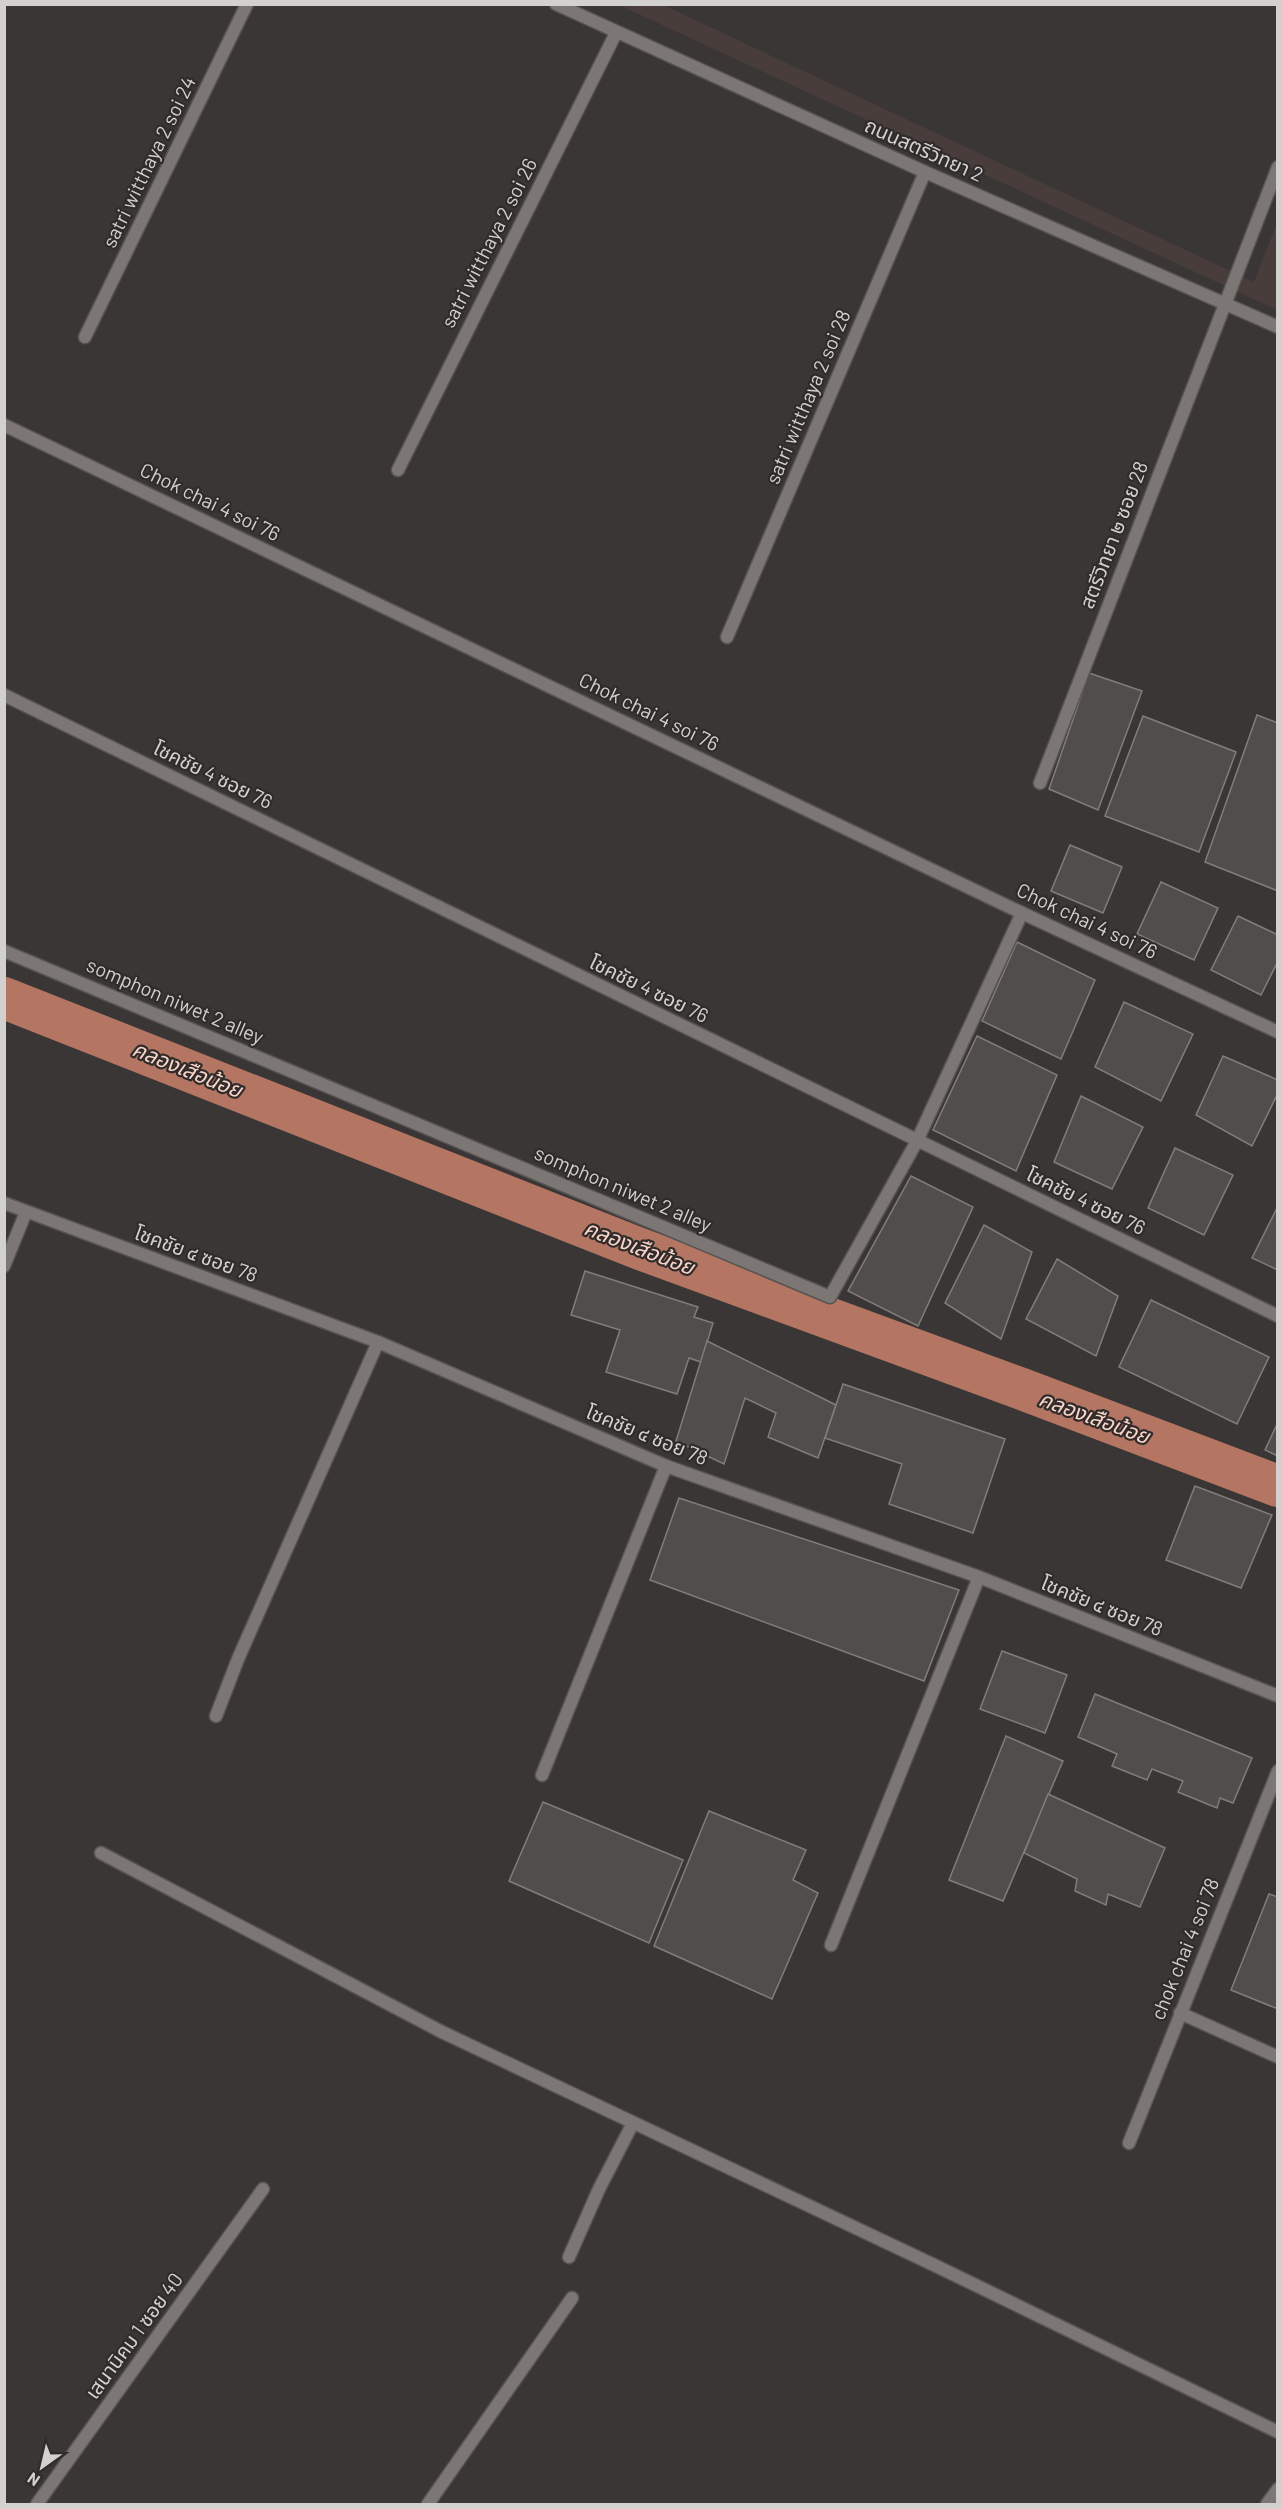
<svg xmlns="http://www.w3.org/2000/svg" width="1282" height="2509" viewBox="0 0 1282 2509" font-family="Barlow,'Noto Sans Thai',sans-serif">
<style>
.built{fill:#483d3a}
.lines{fill:none;stroke-linecap:round;stroke-linejoin:round}
.canal{stroke:#b47562;stroke-width:42}
.building{fill:#514d4b;stroke:#817d7b;stroke-width:1.5}
.minor-casing{stroke:#565452;stroke-width:15}
.tertiary-casing{stroke:#565452;stroke-width:15}
.minor{stroke:#7c7775;stroke-width:12}
.tertiary{stroke:#7c7775;stroke-width:12}
.labels{text-anchor:middle;stroke-width:4.5;stroke-linejoin:round;paint-order:stroke}
.street-label{font-size:20px;fill:#d3d1d0;stroke:#302c2b}
.water-label{font-size:21px;font-style:italic;fill:#fbd5c9;stroke:#302c2b}
</style>
<rect width="100%" height="100%" fill="#3a3635"/>
<polygon class="built" points="619,5 663,5 1254,282 1277,223 1277,310"/>
<g class="lines">
<polyline class="canal" points="4,998 640,1249 1022,1389 1278,1486"/>
</g>
<g class="building">
<polygon points="1089,673 1142,691 1098,810 1049,789"/>
<polygon points="1257,715 1278,723 1278,891 1205,862"/>
<polygon points="1143,716 1236,752 1199,852 1105,816"/>
<polygon points="1070,845 1122,867 1103,913 1051,891"/>
<polygon points="1161,882 1218,908 1194,960 1137,934"/>
<polygon points="1238,916 1278,935 1278,961 1261,995 1211,970"/>
<polygon points="1017,942 1095,980 1061,1059 982,1021"/>
<polygon points="1124,1002 1193,1034 1161,1101 1095,1067"/>
<polygon points="977,1036 1057,1075 1016,1171 933,1130"/>
<polygon points="1223,1056 1278,1080 1278,1093 1252,1146 1196,1115"/>
<polygon points="1081,1096 1143,1127 1112,1189 1054,1162"/>
<polygon points="1175,1148 1233,1175 1204,1235 1148,1208"/>
<polygon points="911,1176 973,1207 918,1326 848,1291"/>
<polygon points="1278,1206 1278,1270 1252,1258"/>
<polygon points="984,1225 1032,1252 1001,1339 945,1303"/>
<polygon points="1057,1259 1118,1296 1096,1356 1026,1319"/>
<polygon points="585,1271 698,1307 694,1317 713,1323 701,1362 689,1358 677,1394 606,1372 620,1330 571,1315"/>
<polygon points="1151,1300 1269,1357 1237,1424 1119,1367"/>
<polygon points="707,1341 836,1405 818,1458 768,1437 776,1413 745,1398 724,1464 676,1441"/>
<polygon points="843,1384 1005,1439 973,1533 889,1504 902,1464 825,1438"/>
<polygon points="1278,1422 1278,1456 1265,1450"/>
<polygon points="1195,1486 1272,1515 1241,1588 1166,1560"/>
<polygon points="679,1498 959,1590 924,1681 650,1580"/>
<polygon points="1002,1651 1067,1675 1045,1733 980,1709"/>
<polygon points="1095,1694 1252,1758 1233,1803 1220,1798 1217,1808 1178,1792 1183,1781 1152,1769 1147,1780 1112,1766 1117,1754 1078,1737"/>
<polygon points="1006,1736 1063,1761 1003,1901 949,1880"/>
<polygon points="1048,1794 1165,1848 1140,1907 1108,1894 1106,1905 1075,1891 1077,1879 1024,1853"/>
<polygon points="543,1802 683,1860 649,1943 509,1881"/>
<polygon points="709,1811 806,1850 793,1880 818,1893 772,1999 654,1946"/>
<polygon points="1269,1894 1278,1897 1278,2009 1231,1990"/>
</g>
<g class="lines">
<defs>
<g id="minor">
<polyline points="85,337 247,4"/>
<polyline points="4,425 1022,913 1278,1032"/>
<polyline points="398,470 616,33"/>
<polyline points="727,637 925,172"/>
<polyline points="4,695 1278,1316"/>
<polyline points="1040,783 1278,167"/>
<polyline points="4,951 830,1297 917,1141 1022,913"/>
<polyline points="4,1203 378,1342 666,1466 979,1577 1278,1696"/>
<polyline points="4,1266 26,1212"/>
<polyline points="216,1716 238,1659 378,1342"/>
<polyline points="542,1775 666,1466"/>
<polyline points="101,1853 442,2032 934,2265 1278,2432"/>
<polyline points="831,1945 979,1577"/>
<polyline points="1180,2013 1278,2057"/>
<polyline points="1129,2143 1278,1771"/>
<polyline points="569,2257 599,2189 633,2123"/>
<polyline points="37,2504 263,2189"/>
<polyline points="428,2504 572,2298"/>
</g>
<g id="tertiary">
<polyline points="556,4 925,172 1278,327"/>
<polyline points="1267,2504 1278,2489"/>
</g>
</defs>
<use href="#minor" class="minor-casing"/>
<use href="#tertiary" class="tertiary-casing"/>
<use href="#minor" class="minor"/>
<use href="#tertiary" class="tertiary"/>
</g>
<g class="labels">
<g class="street-label">
<text transform="translate(924 150) rotate(24)" y="7">ถนนสตรีวิทยา 2</text>
<text transform="translate(149 162) rotate(-64)" y="7">satri witthaya 2 soi 24</text>
<text transform="translate(489 243) rotate(-63)" y="7">satri witthaya 2 soi 26</text>
<text transform="translate(808 397) rotate(-67)" y="7">satri witthaya 2 soi 28</text>
<text transform="translate(210 502) rotate(26)" y="7">Chok chai 4 soi 76</text>
<text transform="translate(1114 535) rotate(-69)" y="7">สตรีวิทยา ๒ ซอย 28</text>
<text transform="translate(649 712) rotate(26)" y="7">Chok chai 4 soi 76</text>
<text transform="translate(213 775) rotate(26)" y="7">โชคชัย 4 ซอย 76</text>
<text transform="translate(1087 921) rotate(25)" y="7">Chok chai 4 soi 76</text>
<text transform="translate(649 989) rotate(26)" y="7">โชคชัย 4 ซอย 76</text>
<text transform="translate(175 1001) rotate(23)" y="7">somphon niwet 2 alley</text>
<text transform="translate(623 1189) rotate(23)" y="7">somphon niwet 2 alley</text>
<text transform="translate(1086 1201) rotate(26)" y="7">โชคชัย 4 ซอย 76</text>
<text transform="translate(196 1254) rotate(20)" y="7">โชคชัย ๔ ซอย 78</text>
<text transform="translate(647 1435) rotate(22)" y="7">โชคชัย ๔ ซอย 78</text>
<text transform="translate(1102 1606) rotate(22)" y="7">โชคชัย ๔ ซอย 78</text>
<text transform="translate(1185 1949) rotate(-68)" y="7">chok chai 4 soi 78</text>
<text transform="translate(134 2336) rotate(-54)" y="7">เสนานิคม 1 ซอย 40</text>
</g>
<g class="water-label">
<text transform="translate(187 1070) rotate(22)" y="7">คลองเสือน้อย</text>
<text transform="translate(639 1248) rotate(21)" y="7">คลองเสือน้อย</text>
<text transform="translate(1094 1418) rotate(20)" y="7">คลองเสือน้อย</text>
</g>
</g>
<rect width="1282" height="2509" fill="none" stroke="#d3d1d0" stroke-width="12"/>
<g transform="translate(42 2467) rotate(214)" stroke="#302c2b" stroke-width="4.5" paint-order="stroke">
<path d="M0-4.5L10 22L0 15L-10 22Z" fill="#d3d1d0"/>
<text y="-9" font-size="16" font-weight="bold" text-anchor="middle" fill="#d3d1d0">N</text>
</g>
</svg>
